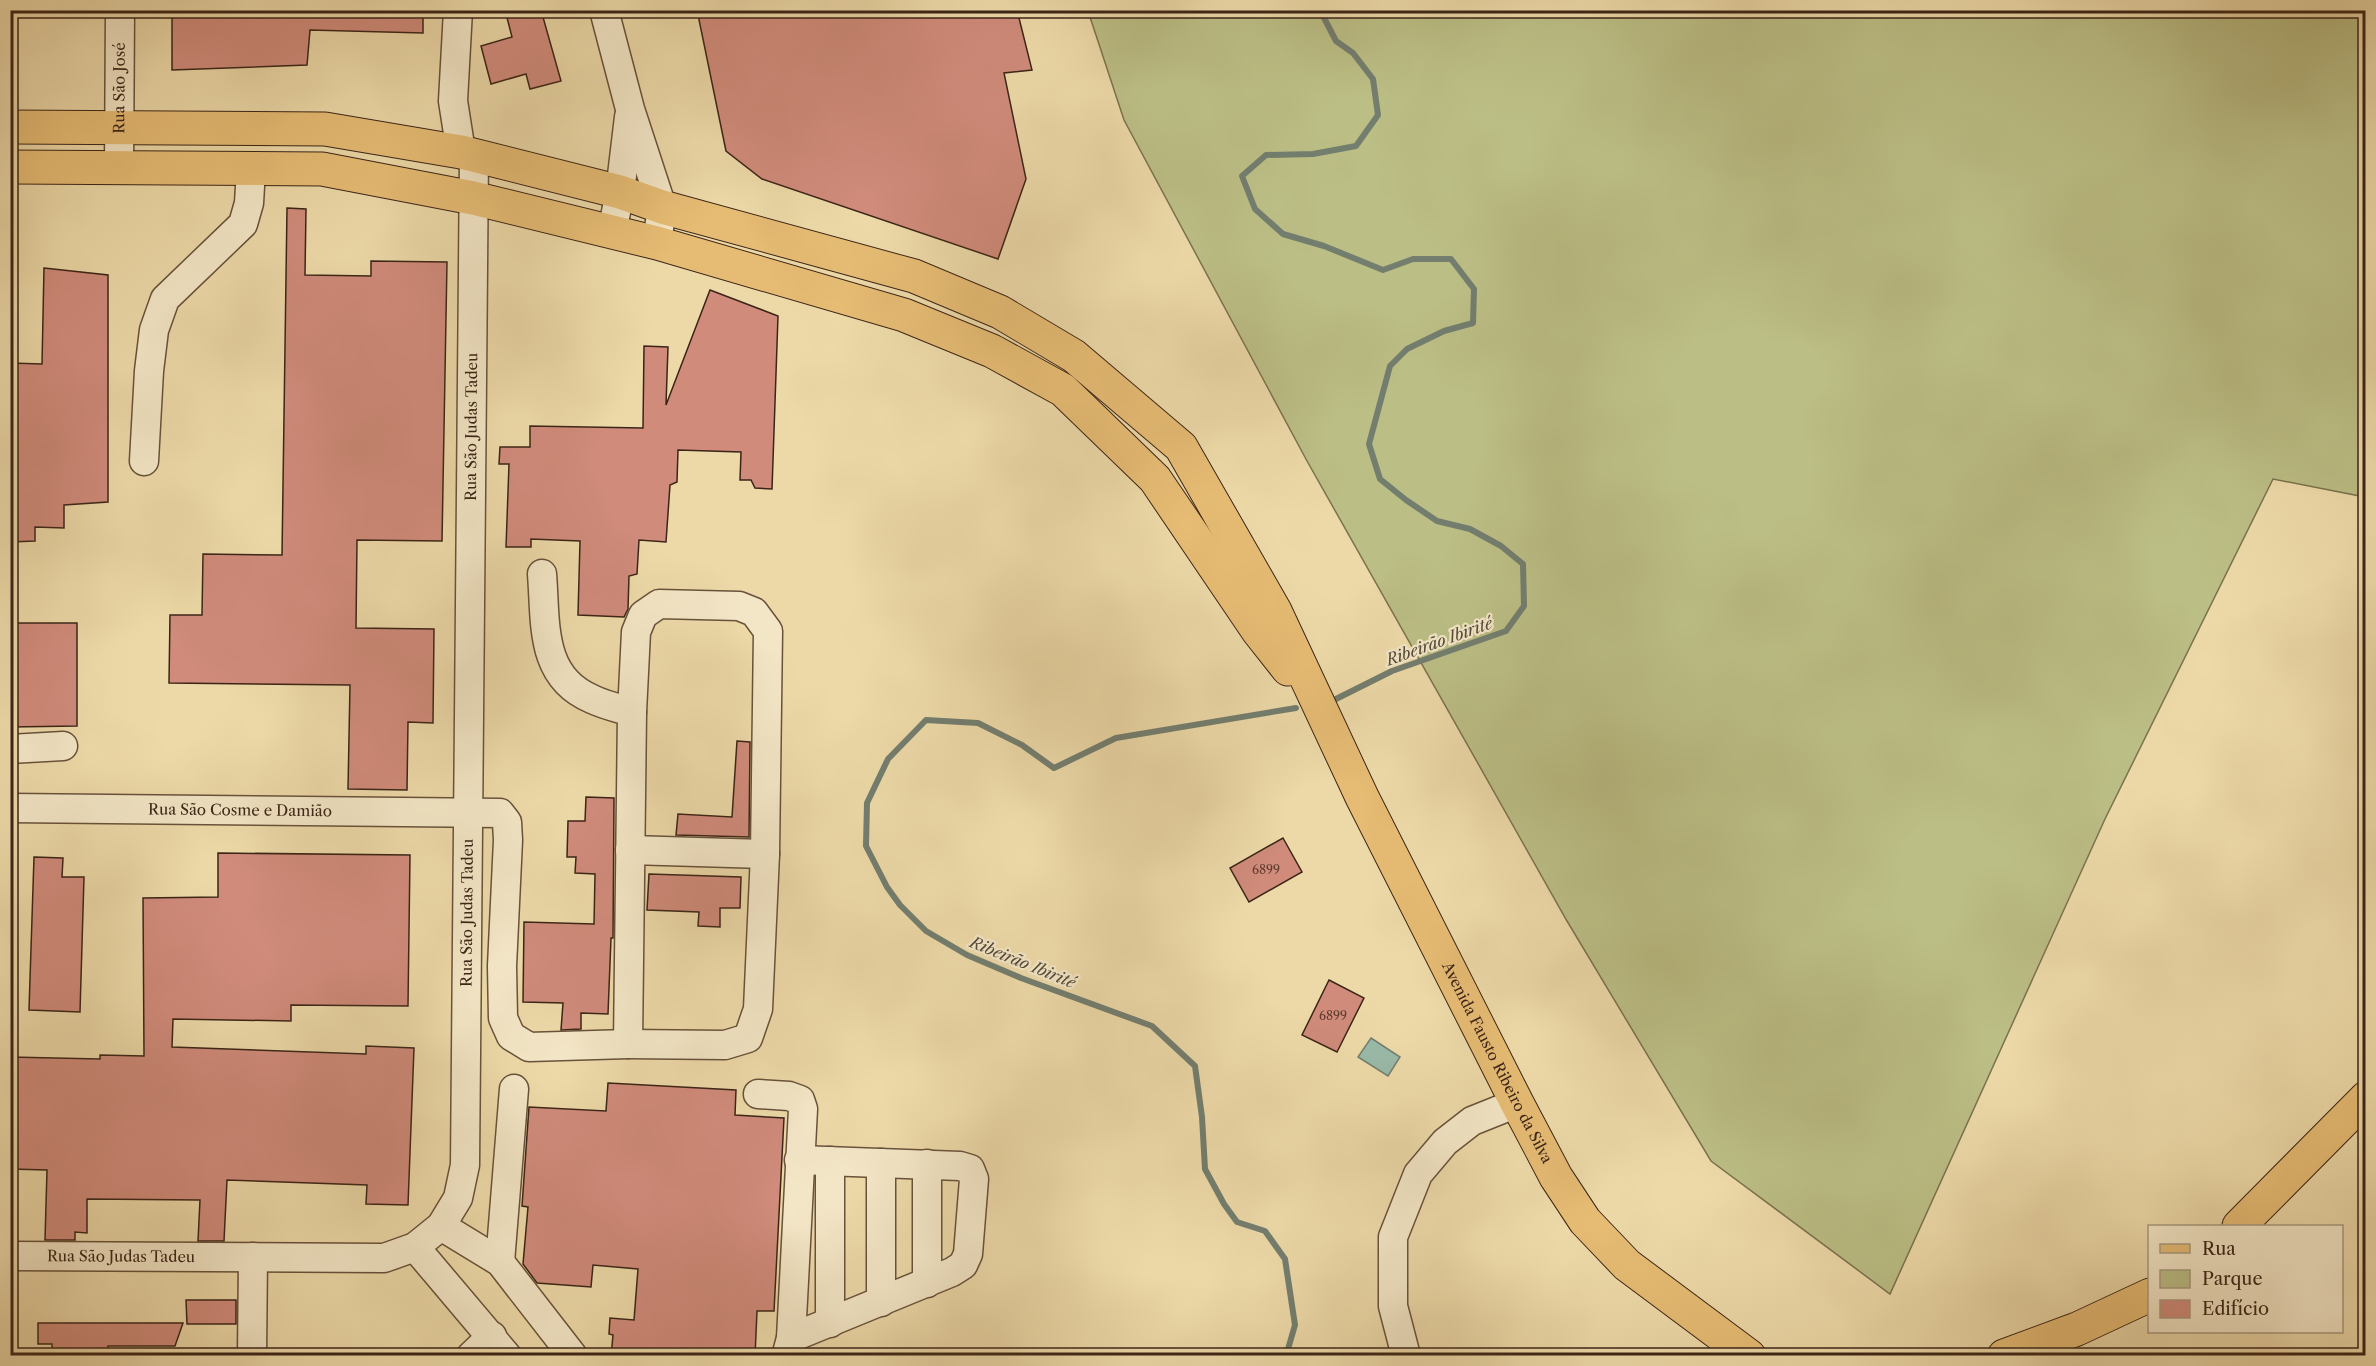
<svg xmlns="http://www.w3.org/2000/svg" width="2376" height="1366" viewBox="0 0 2376 1366" font-family="'Libre Caslon Text',serif">
<style>
.green{fill:#bbbe85;stroke:#7b724e;stroke-width:1.5}
.water{fill:#99baa9;stroke:#737e6f;stroke-width:1.5}
.lines{fill:none;stroke-linecap:round;stroke-linejoin:round}
.stream{stroke:#737e6f;stroke-width:6}
.building{fill:#d08b7b;stroke:#3b2517;stroke-width:1.5}
.minor-casing{stroke:#68523b;stroke-width:31}
.major-casing{stroke:#3b2517;stroke-width:35}
.minor{stroke:#f3e6c6;stroke-width:28}
.major{stroke:#e6bc74;stroke-width:33}
.labels{text-anchor:middle;stroke-width:4.5;stroke-linejoin:round;paint-order:stroke}
.number-label{font-size:12px;fill:#603e30}
.street-label{font-size:15px;fill:#3b2517;stroke:#f3e6c6}
.water-label{font-size:16px;font-style:italic;fill:#524a3c;stroke:#f3e6c6}
</style>
<rect width="100%" height="100%" fill="#edd9a8"/>
<filter id="stains"><feTurbulence type="fractalNoise" baseFrequency=".00333" numOctaves="4"/><feColorMatrix values="0 0 0 0 .2 0 0 0 0 .09 0 0 0 0 .02 0 0 0 .5 -.17"/></filter>
<radialGradient id="worn" r=".72"><stop offset=".6" stop-color="#630" stop-opacity="0"/><stop offset="1" stop-color="#630" stop-opacity=".3"/></radialGradient>
<polygon class="green" points="1088,11 2365,11 2365,497 2273,479 2105,819 1890,1294 1711,1161 1567,921 1307,461 1124,120"/>
<polygon class="water" points="1371,1038 1400,1057 1388,1076 1358,1057"/>
<g class="lines">
<g class="stream">
<polyline points="1320,10 1336,41 1353,53 1373,79 1378,115 1356,146 1313,154 1266,155 1242,176 1255,209 1283,234 1324,246 1383,270 1413,259 1451,259 1474,289 1473,323 1444,331 1407,349 1390,366 1369,444 1380,479 1406,500 1437,521 1470,529 1501,546 1523,564 1524,606 1506,631 1392,671 1334,700"/>
<polyline points="1286,1356 1295,1325 1285,1259 1265,1231 1237,1222 1224,1204 1205,1169 1202,1117 1195,1066 1152,1026 1021,978 967,955 926,931 900,905 887,887 866,846 867,803 888,759 926,720 978,723 1022,745 1054,768 1116,738 1296,708"/>
</g>
</g>
<g class="building">
<polygon points="172,10 423,10 423,33 310,30 307,65 172,70"/>
<polygon points="505,10 541,10 561,81 530,89 526,74 491,84 481,46 512,37"/>
<polygon points="697,10 1017,10 1032,70 1004,73 1026,179 998,259 762,179 726,151"/>
<polygon points="287,208 306,209 305,275 371,276 371,261 447,262 442,541 357,540 356,628 434,629 433,723 408,722 407,790 348,789 350,685 169,683 170,615 202,615 203,554 282,555"/>
<polygon points="44,268 108,275 108,502 64,505 64,528 35,527 35,541 10,542 10,363 42,364"/>
<polygon points="710,290 778,316 772,489 755,488 751,480 740,480 741,452 678,450 677,482 670,485 666,542 639,540 637,574 629,576 628,609 624,617 578,615 580,541 531,539 531,547 506,547 509,464 499,464 500,447 530,447 530,426 643,428 644,346 668,347 666,405"/>
<polygon points="10,623 77,623 77,726 10,727"/>
<polygon points="737,741 750,742 749,837 676,835 678,814 732,817"/>
<polygon points="586,797 614,798 613,938 611,938 608,1014 581,1013 581,1029 561,1030 563,1003 523,1002 524,922 594,924 595,874 575,873 576,857 567,857 568,821 585,821"/>
<polygon points="1283,838 1302,872 1249,902 1230,868"/>
<polygon points="218,853 410,855 408,1006 291,1005 291,1021 173,1019 172,1047 366,1054 366,1046 414,1048 408,1205 366,1204 367,1185 227,1180 224,1241 198,1241 200,1200 87,1199 87,1233 75,1232 75,1240 45,1240 47,1170 10,1169 10,1057 100,1059 100,1055 144,1056 143,898 218,897"/>
<polygon points="34,857 63,858 62,877 84,877 80,1012 29,1010"/>
<polygon points="649,874 741,877 740,908 720,908 720,927 698,926 699,912 647,910"/>
<polygon points="1329,980 1364,998 1337,1052 1302,1035"/>
<polygon points="608,1083 736,1090 735,1115 784,1118 774,1311 757,1311 755,1356 611,1356 613,1335 609,1334 610,1318 634,1320 638,1269 593,1265 591,1287 537,1283 523,1264 528,1207 522,1206 529,1107 606,1111"/>
<polygon points="186,1300 236,1300 236,1324 187,1324"/>
<polygon points="38,1323 183,1323 175,1346 108,1346 108,1356 52,1356 52,1344 38,1344"/>
</g>
<g class="lines">
<defs>
<g id="minor">
<polyline points="458,10 453,101 461,152"/>
<polyline points="604,10 630,109 662,207 657,243"/>
<path id="s1" d="M119 168 120 10"/>
<polyline points="612,232 620,192 629,117"/>
<polyline points="144,461 149,371 154,330 165,299 243,224 249,203 251,169"/>
<polyline points="10,749 63,746"/>
<path id="s2" d="M10 808 500 813 507 822 508 840 502 966 503 1018 511 1036 529 1047 628 1044 632 712C618 708 604 705 592 699 539 677 546 622 542 574"/>
<polyline points="630,850 765,854"/>
<polyline points="628,1044 725,1045 748,1038 758,1009 765,854 768,631 754,612 739,606 659,604 643,615 636,632 632,712"/>
<polyline points="758,1094 789,1096 800,1100 803,1109 791,1338 787,1353"/>
<polyline points="830,1161 830,1323"/>
<polyline points="881,1163 881,1302"/>
<polyline points="927,1164 927,1283"/>
<polyline points="441,1226 500,1262 573,1356"/>
<polyline points="415,1247 507,1356"/>
<path id="s3" d="M10 1256 384 1258 415 1247 441 1226 458 1198 465 1165 474 155"/>
<polyline points="500,1262 514,1089"/>
<polyline points="791,1338 952,1272 963,1265 968,1254 974,1179 970,1169 960,1166 799,1160"/>
<polyline points="252,1356 253,1257"/>
<polyline points="471,1356 492,1336"/>
<polyline points="1406,1356 1393,1306 1393,1237 1418,1174 1445,1142 1472,1121 1517,1103"/>
</g>
<g id="major">
<path id="s4" d="M10 127 325 129 461 152 620 192 662 207 914 276 1000 312 1074 356 1181 447 1275 611 1362 797 1517 1103 1556 1177 1585 1221 1627 1265 1749 1356"/>
<polyline points="10,167 322,169 473,198 657,243 904,315 992,351 1063,390 1155,479 1258,631 1288,669"/>
<polyline points="2239,1226 2366,1098"/>
<polyline points="2004,1356 2077,1329 2150,1295"/>
</g>
</defs>
<use href="#minor" class="minor-casing"/>
<use href="#major" class="major-casing"/>
<use href="#minor" class="minor"/>
<use href="#major" class="major"/>
</g>
<g class="labels">
<g class="number-label">
<text x="1266" y="874">6899</text>
<text x="1333" y="1020">6899</text>
</g>
<g class="street-label">
<text dy="5" stroke="none"><textPath href="#s1" startOffset="80">Rua São José</textPath></text>
<text dy="5" stroke="none"><textPath href="#s3" startOffset="1245">Rua São Judas Tadeu</textPath></text>
<text dy="5" stroke="none"><textPath href="#s2" startOffset="230">Rua São Cosme e Damião</textPath></text>
<text dy="5" stroke="none"><textPath href="#s3" startOffset="759">Rua São Judas Tadeu</textPath></text>
<text dy="5" stroke="none"><textPath href="#s4" startOffset="1935">Avenida Fausto Ribeiro da Silva</textPath></text>
<text dy="5" stroke="none"><textPath href="#s3" startOffset="111">Rua São Judas Tadeu</textPath></text>
</g>
<g class="water-label">
<text transform="translate(1439 641) rotate(-20)" y="6">Ribeirão Ibirité</text>
<text transform="translate(1023 962) rotate(22)" y="6">Ribeirão Ibirité</text>
</g>
</g>
<rect width="2376" height="1366" fill="none" stroke="#edd9a8" stroke-width="36"/>
<rect x="12" y="12" width="2352" height="1342" fill="none" stroke="#3b2517" stroke-width="3"/>
<rect x="18" y="18" width="2340" height="1330" fill="none" stroke="#3b2517" stroke-width="1.5"/>
<rect x="2148" y="1225" width="195" height="108" fill="#f3e6c6" stroke="#a99980" stroke-width="1.5"/>
<rect x="2160" y="1244" width="30" height="9" fill="#e6bc74" stroke="#a99980" stroke-width="1.5"/>
<text x="2202" y="1255" font-size="18" fill="#3b2517">Rua</text>
<rect x="2160" y="1270" width="30" height="18" fill="#bbbe85" stroke="#a99980" stroke-width="1.5"/>
<text x="2202" y="1285" font-size="18" fill="#3b2517">Parque</text>
<rect x="2160" y="1300" width="30" height="18" fill="#d08b7b" stroke="#a99980" stroke-width="1.5"/>
<text x="2202" y="1315" font-size="18" fill="#3b2517">Edifício</text>
<rect width="100%" height="100%" filter="url(#stains)"/>
<rect width="100%" height="100%" fill="url(#worn)"/>
</svg>
